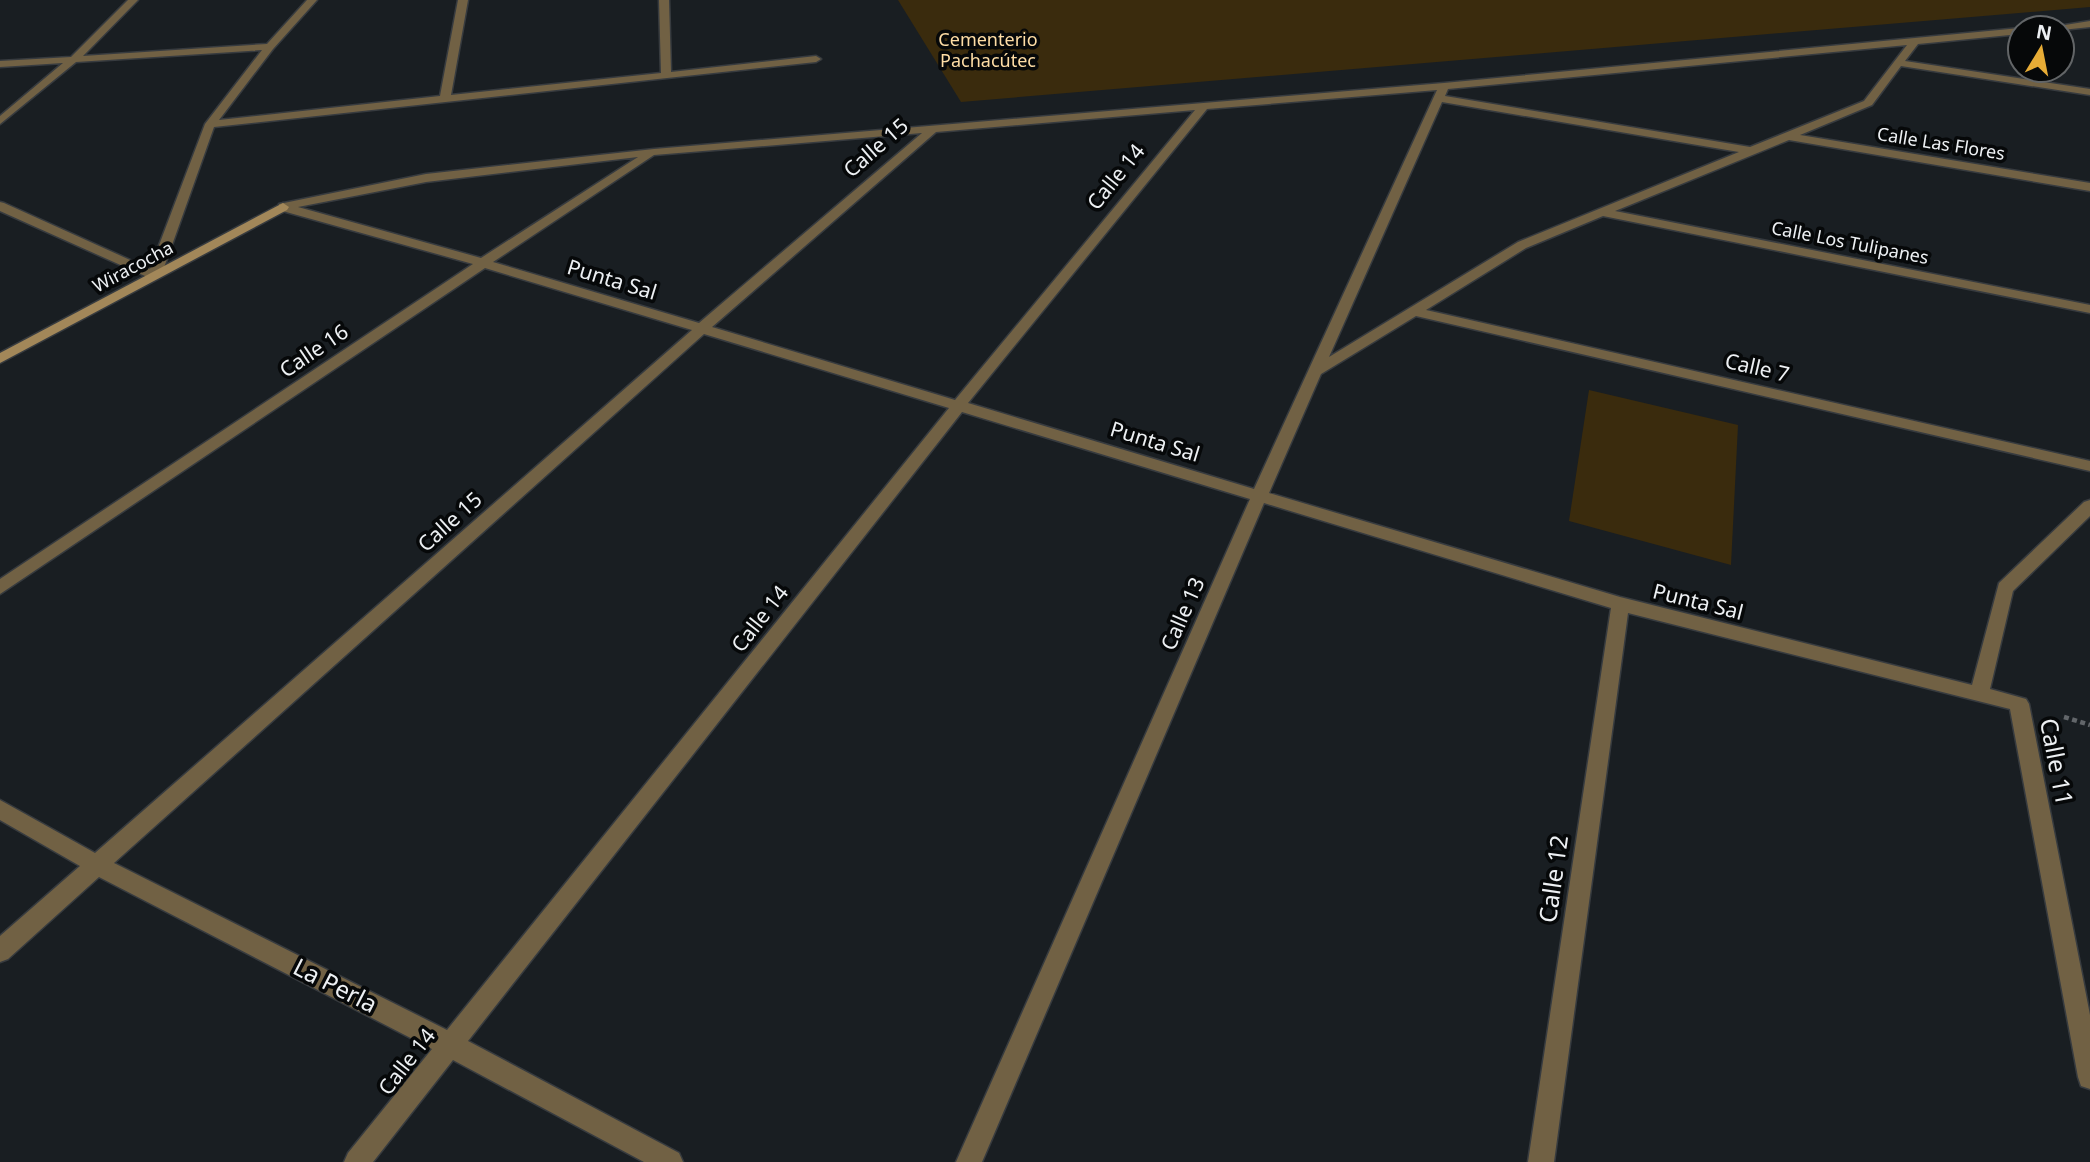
<svg xmlns="http://www.w3.org/2000/svg" width="2090" height="1162" viewBox="0 0 2090 1162" font-family="'Noto Sans',sans-serif">
<style>
.green{fill:#3a2b0d}
.lines{fill:none;stroke-linecap:round;stroke-linejoin:round}
.street-casing{stroke:#373b3f;stroke-width:3}
.secondary-casing{stroke:#373b3f;stroke-width:3}
.path{stroke:#62666a;stroke-width:4.5;stroke-dasharray:5 3.5;stroke-linecap:butt}
.street{fill:#716144;fill-rule:evenodd}
.secondary{fill:#a28759;fill-rule:evenodd}
.labels{text-anchor:middle;stroke-width:7;stroke-linejoin:round;paint-order:stroke}
.far-park-label{font-size:18px;fill:#fedda5;stroke:#060809}
.far-street-label{font-size:18px;fill:#edf0f3;stroke:#060809}
.street-label{font-size:21px;fill:#edf0f3;stroke:#060809}
.near-street-label{font-size:24px;fill:#edf0f3;stroke:#060809}
</style>
<rect width="100%" height="100%" fill="#191e22"/>
<g class="green">
<polygon points="898,0 2090,0 2090,7 961,102"/>
<polygon points="1589,390 1738,425 1731,565 1569,521"/>
</g>
<g class="lines">
<defs>
<g id="street">
<polygon points="128,0 138,0 83,56 267,44 307,0 317,0 273,49 219,120 440,96 458,0 468,0 451,95 661,73 659,0 669,0 671,72 816,56 821,59 816,62 214,127 161,276 154,280 0,211 0,202 4,203 150,269 205,124 262,50 76,62 0,124 0,116 63,63 0,67 0,61 71,57"/>
<polygon points="2090,21 2090,27 2062,30 2046,28"/>
<path d="M2020 28V34L1918 44 1905 61 2090 89V95L1901 66 1872 105 1800 135 2090 183V191L1789 140 1615 211 2090 305V313L1603 216 1526 248 1426 310 2090 461V471L1416 316 1321 374 1269 493 1620 597 1972 685 1999 583 2084 502 2090 500V516L2013 591 1990 689 2026 699 2029 704 2090 1015V1089L2081 1086 2078 1077 2010 709 1628 613 1554 1162H1528L1611 608 1264 503 982 1162H956L1250 499 962 412 468 1041 679 1153 683 1162H644L453 1060 373 1162H344L348 1153 432 1049 99 877 8 959 0 962V936L80 866 0 820V800L95 853 692 330 485 268 0 594V579L473 264 279 210V204L426 174 654 149 1444 83ZM1907 45 1864 101 1750 147 1445 96 1448 89ZM1437 90 1254 489 968 403 1207 109ZM1442 102 1739 152 1518 242 1329 357ZM1195 110 955 400 712 327 936 132ZM922 133 699 323 493 262 654 155ZM638 157 481 258 298 207 426 182ZM704 334 949 408 447 1030 114 863Z"/>
</g>
<polygon id="secondary" points="283,203 289,207 287,210 0,363 0,353"/>
</defs>
<use href="#street" class="street-casing"/>
<use href="#secondary" class="secondary-casing"/>
<polyline class="path" points="2064,717 2090,725"/>
<use href="#street" class="street"/>
<use href="#secondary" class="secondary"/>
</g>
<g class="labels">
<g class="far-park-label">
<text x="988" y="46">Cementerio<tspan x="988" dy="21">Pachacútec</tspan></text>
</g>
<g class="far-street-label">
<text transform="translate(1941 144) rotate(9)" y="6">Calle Las Flores</text>
<text transform="translate(1850 243) rotate(11)" y="6">Calle Los Tulipanes</text>
<text transform="translate(133 267) rotate(-28)" y="6">Wiracocha</text>
</g>
<g class="street-label">
<text transform="translate(876 148) rotate(-41)" y="7">Calle 15</text>
<text transform="translate(1116 177) rotate(-51)" y="7">Calle 14</text>
<text transform="translate(612 280) rotate(17)" y="7">Punta Sal</text>
<text transform="translate(314 351) rotate(-34)" y="7">Calle 16</text>
<text transform="translate(1757 368) rotate(13)" y="7">Calle 7</text>
<text transform="translate(1155 442) rotate(17)" y="7">Punta Sal</text>
<text transform="translate(450 522) rotate(-42)" y="7">Calle 15</text>
<text transform="translate(1698 602) rotate(14)" y="7">Punta Sal</text>
<text transform="translate(1183 614) rotate(-66)" y="7">Calle 13</text>
<text transform="translate(760 619) rotate(-52)" y="7">Calle 14</text>
<text transform="translate(407 1062) rotate(-52)" y="7">Calle 14</text>
</g>
<g class="near-street-label">
<text transform="translate(2056 762) rotate(79)" y="8">Calle 11</text>
<text transform="translate(1554 879) rotate(-82)" y="8">Calle 12</text>
<text transform="translate(335 986) rotate(27)" y="8">La Perla</text>
</g>
</g>
<g transform="translate(2041 49) rotate(10)"><circle r="33" fill="#060809" stroke="#626567" stroke-width="2"/>
<path d="M0-5L12 26L0 18L-12 26Z" fill="#e7ac36"/>
<text y="-10" font-size="19" font-weight="bold" text-anchor="middle" fill="#edf0f3">N</text>
</g>
</svg>
